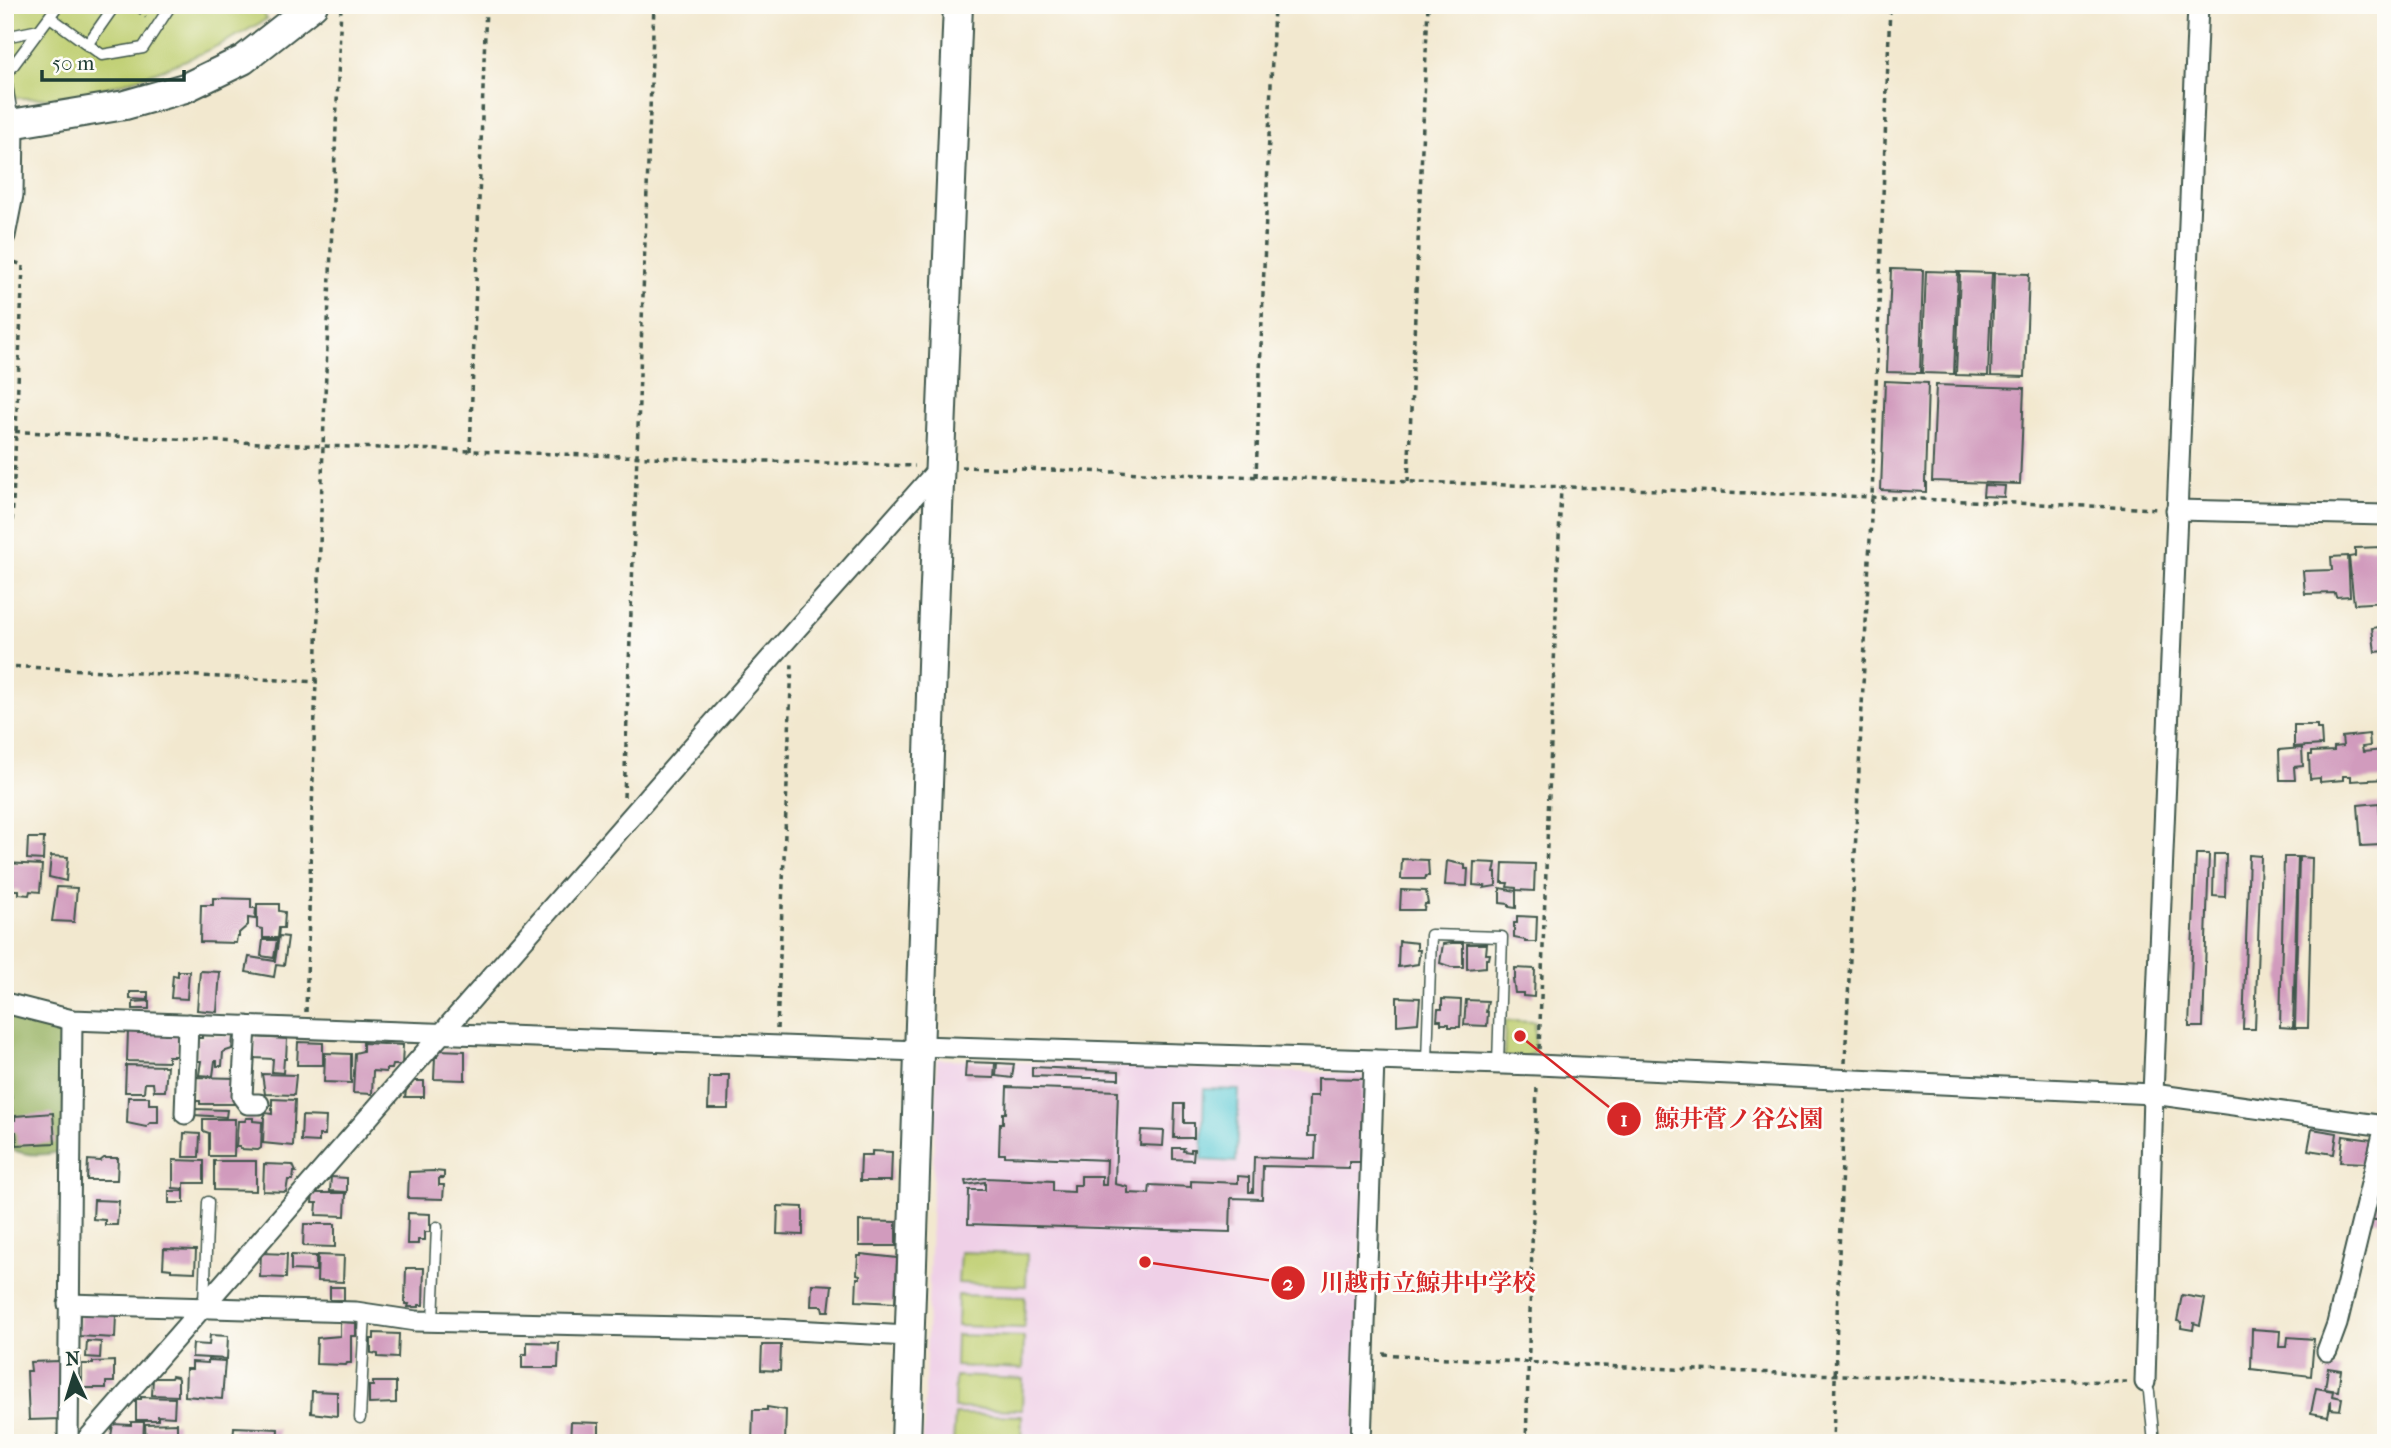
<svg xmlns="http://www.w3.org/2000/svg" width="2391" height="1448" viewBox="0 0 2391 1448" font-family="'IM FELL French Canon','Noto Serif JP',serif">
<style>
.built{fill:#efd0e7}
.green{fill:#c0cf72;stroke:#708653;stroke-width:2}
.forest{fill:#98b264;stroke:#5c784c;stroke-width:2}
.water{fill:#5ecad6;stroke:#3e8485;stroke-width:2}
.building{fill:#d19bbd}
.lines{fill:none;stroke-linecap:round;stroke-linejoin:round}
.lane-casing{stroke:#3f574b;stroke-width:13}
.street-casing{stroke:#3f574b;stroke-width:23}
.secondary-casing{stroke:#3f574b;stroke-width:32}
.path{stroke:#3f574b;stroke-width:3.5;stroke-dasharray:5 5;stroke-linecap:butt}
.lane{stroke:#fff;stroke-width:10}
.street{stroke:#fff;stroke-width:19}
.secondary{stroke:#fff;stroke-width:28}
.leader{fill:none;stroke:#d62828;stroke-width:2.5}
.callout-dot{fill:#d62828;stroke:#fdfcf7;stroke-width:2.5}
.mark-label{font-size:21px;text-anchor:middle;font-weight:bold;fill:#fff}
.callout-label{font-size:24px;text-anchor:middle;font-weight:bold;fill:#d62828;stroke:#fdfcf7;stroke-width:5;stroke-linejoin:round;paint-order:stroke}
</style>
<rect width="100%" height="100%" fill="#fdfcf7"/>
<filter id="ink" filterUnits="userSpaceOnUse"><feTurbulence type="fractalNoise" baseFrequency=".0143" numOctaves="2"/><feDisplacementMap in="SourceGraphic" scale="14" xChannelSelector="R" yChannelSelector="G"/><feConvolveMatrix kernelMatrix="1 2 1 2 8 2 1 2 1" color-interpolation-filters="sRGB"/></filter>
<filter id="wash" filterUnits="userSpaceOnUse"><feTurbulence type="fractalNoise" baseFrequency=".00686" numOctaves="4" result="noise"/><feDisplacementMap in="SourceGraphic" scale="28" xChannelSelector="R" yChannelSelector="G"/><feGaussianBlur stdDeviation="1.57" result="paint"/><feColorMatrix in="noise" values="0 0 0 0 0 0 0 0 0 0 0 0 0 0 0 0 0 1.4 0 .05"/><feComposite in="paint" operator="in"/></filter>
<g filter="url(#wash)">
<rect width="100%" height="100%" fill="#f2e8cf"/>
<polygon class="built" points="937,1059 1360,1074 1367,1081 1354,1443 923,1443"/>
<g class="green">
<path d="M5 5H258L267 19C207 55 129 87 60 97 42 99 23 98 5 98Z"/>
<polygon points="1505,1021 1535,1022 1535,1050 1524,1060 1504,1059"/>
<polygon points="960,1252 1027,1254 1026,1286 958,1283"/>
<polygon points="958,1295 1025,1297 1024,1328 957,1326"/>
<polygon points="956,1335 1024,1337 1023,1369 955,1366"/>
<polygon points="955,1376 1023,1379 1022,1410 954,1408"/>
<polygon points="955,1414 1022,1416 1021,1443 953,1443"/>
</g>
<path class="forest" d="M5 1012 63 1029 64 1140 61 1151C42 1157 23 1155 5 1147Z"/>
<polygon class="water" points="1204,1089 1239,1090 1236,1162 1202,1160"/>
<g id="blocks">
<g class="building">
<polygon points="1891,269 1923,270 1920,373 1887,372"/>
<polygon points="1926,271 1958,272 1954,374 1922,373"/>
<polygon points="1960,272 1992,273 1988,376 1956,375"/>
<polygon points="1994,273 2029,274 2025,377 1991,376"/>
<polygon points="1885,381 1928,383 1925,482 1926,482 1926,492 1881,490"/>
<polygon points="1936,385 2024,388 2020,484 1932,481"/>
<polygon points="1984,485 2005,486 2004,497 1983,496"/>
<polygon points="2381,547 2384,602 2354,604 2349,557 2355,556 2355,548"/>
<polygon points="2348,556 2350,596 2336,597 2335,593 2305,594 2303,571 2332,570 2331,557"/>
<polygon points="2386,626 2386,651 2375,652 2372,628"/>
<polygon points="2294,725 2317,725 2317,729 2321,729 2322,745 2294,747"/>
<polygon points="2369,734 2370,746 2362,747 2363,752 2384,750 2386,779 2351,781 2351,776 2343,776 2343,780 2320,782 2320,778 2310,779 2309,755 2311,755 2311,752 2334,751 2334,747 2343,746 2342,737"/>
<polygon points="2302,748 2303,766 2294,767 2295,780 2280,780 2279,750"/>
<polygon points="2380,802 2386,802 2386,844 2383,844"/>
<polygon points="2379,803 2382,845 2361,846 2358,805"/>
<polygon points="28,838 44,838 43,860 27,859"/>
<polygon points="2196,854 2209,854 2203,1027 2189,1027"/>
<polygon points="2214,854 2226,854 2225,897 2213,896"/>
<polygon points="2249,855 2261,856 2255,1029 2243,1029"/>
<polygon points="51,856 68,857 66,881 49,877"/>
<polygon points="2284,857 2298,857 2293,1028 2280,1027"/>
<polygon points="2299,857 2312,858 2308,1028 2295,1028"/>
<polygon points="1402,859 1428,860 1429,876 1426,876 1425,879 1401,879"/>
<polygon points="1447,861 1465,865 1465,869 1468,869 1467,886 1445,885"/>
<polygon points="1474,862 1496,863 1494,873 1496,873 1496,886 1484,888 1485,886 1473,885"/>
<polygon points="5,863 42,865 40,892 30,891 29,895 19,894 19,890 5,890"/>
<polygon points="1503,863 1535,864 1534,891 1516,890 1516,888 1507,887 1508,883 1502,883"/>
<polygon points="57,887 77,888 74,922 52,921"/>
<polygon points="1500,888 1516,891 1516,908 1509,907 1509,904 1500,903"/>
<polygon points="1401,890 1426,891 1428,904 1425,904 1424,910 1400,910"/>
<polygon points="213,898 251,899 251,908 256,908 255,919 248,918 248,925 239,933 239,936 237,936 236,943 200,942 201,905 213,905"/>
<polygon points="257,904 279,904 279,911 285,912 284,928 279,928 278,938 263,938 263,929 257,928"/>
<polygon points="1517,916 1537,917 1536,942 1525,942 1525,940 1514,938 1514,923 1517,923"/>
<polygon points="279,936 288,937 284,966 276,965 274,977 246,972 249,957 275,961"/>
<polygon points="263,940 277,940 274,958 261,956"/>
<polygon points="1399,941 1417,943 1417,950 1420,950 1418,964 1398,967"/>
<polygon points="1452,943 1463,943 1463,967 1451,967 1440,963 1443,944"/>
<polygon points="1467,944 1487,944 1486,954 1490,954 1489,959 1486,959 1486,967 1467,969"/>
<polygon points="1515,968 1535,969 1534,997 1523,996 1523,993 1515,993 1513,979 1515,979"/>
<polygon points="178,971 189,971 187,999 171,998 173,975 178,976"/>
<polygon points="200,971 220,972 217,1012 197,1010"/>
<polygon points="130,992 148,992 148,1000 130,999"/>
<polygon points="1397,997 1420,998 1418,1023 1397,1025"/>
<polygon points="1442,999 1461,1000 1460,1027 1449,1027 1449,1024 1441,1024 1441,1020 1437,1020 1438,1009 1442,1009"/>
<polygon points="1466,1000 1488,1001 1486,1012 1488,1012 1487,1026 1464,1025"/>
<polygon points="149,1001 149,1009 133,1009 133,1002"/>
<polygon points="128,1030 165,1031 165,1034 178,1034 177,1056 168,1056 168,1062 127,1061"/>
<polygon points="202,1035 233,1036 232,1049 223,1052 222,1066 217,1066 217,1061 215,1061 213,1076 199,1075 201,1061 196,1061 197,1038 202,1038"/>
<polygon points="255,1037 287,1039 286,1059 284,1059 283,1073 272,1072 273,1059 255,1058"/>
<polygon points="298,1042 323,1043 323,1065 297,1065"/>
<polygon points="363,1043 403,1045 402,1065 393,1065 392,1069 386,1069 386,1072 373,1071 372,1094 353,1093 355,1053 363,1051"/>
<polygon points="438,1050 465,1051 465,1080 434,1079 435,1057 437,1057"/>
<polygon points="325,1053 351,1054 351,1083 324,1082"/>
<polygon points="966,1062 995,1063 994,1078 965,1077"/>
<polygon points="997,1063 1014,1064 1012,1078 996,1076"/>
<polygon points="126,1065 167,1066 165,1091 154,1091 153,1083 145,1083 144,1092 125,1092"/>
<polygon points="1032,1067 1119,1071 1119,1079 1032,1076"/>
<polygon points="262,1074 296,1075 294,1095 265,1094"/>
<polygon points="721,1075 729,1075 728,1109 708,1109 709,1077 721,1077"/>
<polygon points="195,1077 236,1078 234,1104 200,1104 200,1101 194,1101"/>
<polygon points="1318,1078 1363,1079 1360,1162 1349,1162 1349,1168 1263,1166 1262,1199 1231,1198 1230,1232 968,1224 969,1190 985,1190 985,1182 966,1185 965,1181 985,1178 1053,1181 1053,1191 1074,1192 1074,1185 1081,1185 1081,1176 1102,1176 1102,1185 1106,1185 1107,1160 1005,1156 1005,1154 999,1154 1000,1123 1003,1123 1003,1113 1006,1113 1007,1087 1118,1091 1115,1184 1128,1187 1128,1193 1149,1194 1150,1185 1191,1187 1191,1181 1238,1183 1238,1176 1249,1177 1249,1192 1253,1192 1254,1157 1315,1159 1316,1136 1308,1136 1309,1096 1318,1096"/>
<polygon points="414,1081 424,1081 424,1097 405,1097 406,1091"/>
<polygon points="5,1092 11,1092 13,1118 5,1119"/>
<polygon points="128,1097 149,1097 149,1104 158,1104 158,1123 150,1123 146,1127 127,1123"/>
<polygon points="272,1099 295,1100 293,1146 263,1143 264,1117 266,1113 272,1114"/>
<polygon points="1175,1104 1184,1104 1184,1123 1194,1123 1194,1138 1174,1138"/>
<polygon points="194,1109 227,1110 226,1117 194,1115"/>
<polygon points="53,1113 55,1143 17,1145 16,1132 12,1132 11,1120 15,1120 15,1116"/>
<polygon points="302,1116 326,1117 325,1135 319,1135 319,1142 301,1141"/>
<polygon points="246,1118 253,1118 253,1121 262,1122 261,1148 258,1150 240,1149 240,1147 236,1147 238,1121 245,1121"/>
<polygon points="203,1119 235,1119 234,1156 209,1156 209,1133 203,1131"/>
<polygon points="2312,1129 2337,1133 2334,1154 2308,1150"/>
<polygon points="1141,1130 1164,1131 1163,1146 1140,1145"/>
<polygon points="184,1133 200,1134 199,1157 183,1157"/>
<polygon points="2343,1136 2372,1140 2369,1163 2340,1162"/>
<polygon points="1173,1148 1184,1148 1183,1151 1191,1152 1191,1149 1194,1149 1193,1160 1173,1159"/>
<polygon points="872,1151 892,1152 891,1181 860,1181 861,1155 872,1155"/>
<polygon points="104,1158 118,1158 117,1180 87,1180 88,1160 100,1161"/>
<polygon points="173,1160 204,1161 204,1183 184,1183 184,1189 173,1188"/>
<polygon points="214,1161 256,1161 256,1191 214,1190"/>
<polygon points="264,1164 293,1165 296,1172 294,1172 293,1180 288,1180 286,1192 263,1191"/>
<polygon points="434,1171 444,1172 444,1178 439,1178 439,1185 444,1185 443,1199 408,1198 409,1172"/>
<polygon points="331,1177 347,1178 347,1192 330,1191"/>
<polygon points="2381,1184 2386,1184 2386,1220 2369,1220 2369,1209 2376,1209 2376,1190 2382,1190"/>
<rect x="169" y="1191" width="15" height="12"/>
<polygon points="316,1193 346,1193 345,1216 316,1215 317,1203 312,1203 313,1194"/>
<polygon points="94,1200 119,1201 117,1225 105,1225 105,1220 93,1219"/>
<polygon points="778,1206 803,1207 803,1235 777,1234"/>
<polygon points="408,1213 430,1214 430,1232 425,1232 425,1240 418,1240 418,1244 407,1244"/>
<polygon points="859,1221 896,1222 896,1246 859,1246"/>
<polygon points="304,1224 335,1224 335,1247 303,1246"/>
<polygon points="164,1249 196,1250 195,1272 171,1271 171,1269 163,1268"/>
<polygon points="261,1253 287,1254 286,1278 260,1277"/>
<polygon points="861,1254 897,1258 895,1303 856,1301 857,1278 860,1278 860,1275 857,1274 858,1256 861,1256"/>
<polygon points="291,1255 316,1256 316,1271 291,1270"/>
<polygon points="318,1255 344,1256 343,1282 317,1281"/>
<polygon points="406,1268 424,1268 423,1305 419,1305 419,1307 408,1307 409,1304 405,1304"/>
<polygon points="812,1284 832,1285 829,1311 823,1311 822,1306 811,1306"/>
<rect x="330" y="1287" width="14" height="13"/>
<polygon points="2182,1295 2205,1299 2200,1325 2194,1323 2193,1330 2181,1328 2182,1322 2177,1321"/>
<polygon points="80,1313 116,1314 115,1338 79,1336"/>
<polygon points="340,1322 356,1323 356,1336 351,1336 351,1363 347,1363 346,1365 316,1364 317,1338 340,1336"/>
<polygon points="2252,1329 2280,1331 2279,1347 2287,1347 2288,1337 2314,1339 2311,1376 2251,1369"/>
<polygon points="374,1333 399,1334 398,1358 378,1357 378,1354 371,1353 371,1339 374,1339"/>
<polygon points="210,1335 228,1336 227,1359 192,1357 193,1344 209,1345"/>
<polygon points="87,1341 101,1342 100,1358 86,1357"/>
<polygon points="527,1342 559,1343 558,1368 522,1368 522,1354 527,1354"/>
<polygon points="762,1345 781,1345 780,1371 761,1370"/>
<polygon points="208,1360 225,1361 222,1399 185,1396 186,1369 192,1369 192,1362 208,1363"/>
<polygon points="59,1361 61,1419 29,1420 27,1371 31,1371 30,1362"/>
<polygon points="114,1361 114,1382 106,1382 106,1388 82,1388 82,1364 93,1364 93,1362"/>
<polygon points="2328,1368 2341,1370 2338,1391 2325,1389"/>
<polygon points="172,1376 177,1377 178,1379 178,1396 152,1395 153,1378 171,1378"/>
<polygon points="373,1382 396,1382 396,1403 369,1404 369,1386 373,1386"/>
<polygon points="2316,1388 2333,1391 2332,1396 2342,1398 2340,1410 2331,1409 2331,1401 2328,1416 2311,1413"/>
<polygon points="312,1391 337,1392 337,1416 311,1413"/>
<polygon points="141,1397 175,1398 174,1417 158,1416 158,1420 136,1420 136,1399 141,1399"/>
<polygon points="767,1407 786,1410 785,1443 752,1443 753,1410 767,1410"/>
<polygon points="131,1422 144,1422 143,1443 110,1443 113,1424 131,1425"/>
<polygon points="571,1422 599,1423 599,1443 570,1443"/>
<polygon points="177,1423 177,1432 184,1432 184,1443 146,1443 145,1424"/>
<polygon points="234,1427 278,1429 277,1443 233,1443"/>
</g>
</g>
</g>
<g filter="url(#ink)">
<use href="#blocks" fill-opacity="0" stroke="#3f574b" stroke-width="2"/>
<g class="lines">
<defs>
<g id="lane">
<polyline points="50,17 102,55 143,48 171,5"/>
<polyline points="5,37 39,30"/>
<polyline points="87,45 115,5"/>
<polyline points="5,73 13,121"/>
<polyline points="6,75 58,5"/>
<polyline points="1427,1062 1431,935 1502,937 1498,1064"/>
<polyline points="204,1303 208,1202"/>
<polyline points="433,1321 437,1227"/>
<polyline points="2145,1382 2149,1392 2154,1443"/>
<polyline points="360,1418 365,1313"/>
</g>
<g id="street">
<polyline points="5,236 13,195 14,125"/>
<polyline points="2176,510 2385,515"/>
<polyline points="5,1003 72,1020 919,1051"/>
<polyline points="246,1026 242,1096 248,1104 259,1104"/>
<polyline points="919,1046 1538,1065 2153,1094 2385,1126 2386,1123"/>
<polyline points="185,1114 188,1024"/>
<polyline points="68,1304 356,1312 416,1321 774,1329 909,1336"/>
<polyline points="2327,1351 2337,1324 2385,1126"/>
<polyline points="2145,1382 2153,1094 2198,5"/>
<polyline points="68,1443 72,1020"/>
<polyline points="84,1443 692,747 940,467"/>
<polyline points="1361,1443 1374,1060"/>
</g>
<g id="secondary">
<polyline points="5,125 125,105 185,88 243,60 313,5"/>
<polyline points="906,1443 933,635 958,5"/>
</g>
</defs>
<use href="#lane" class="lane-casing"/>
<use href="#street" class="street-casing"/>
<use href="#secondary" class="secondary-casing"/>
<g class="path">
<polyline points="129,5 146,17"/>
<polyline points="5,259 23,265 5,692"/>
<polyline points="5,431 323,446 915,466"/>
<polyline points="470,451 486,5"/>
<polyline points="961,467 1872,497 2160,509"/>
<polyline points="1256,477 1274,5"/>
<polyline points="1408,482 1428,5"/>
<polyline points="5,666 318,682"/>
<polyline points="624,797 654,5"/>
<polyline points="306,1012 323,446 341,5"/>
<polyline points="777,1029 792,662"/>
<polyline points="1539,1049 1561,487"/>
<polyline points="1845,1063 1872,497 1890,5"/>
<path d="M1383 1354C1631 1370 1879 1377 2127 1382"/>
<polyline points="1526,1443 1537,1085"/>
<polyline points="1833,1443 1844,1098"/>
<polyline points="2380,1443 2386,1437"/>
</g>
<use href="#lane" class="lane"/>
<use href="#street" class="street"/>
<use href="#secondary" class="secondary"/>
</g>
</g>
<path class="leader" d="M1520 1036L1624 1119M1145 1262L1288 1283"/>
<g class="callout-dot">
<circle cx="1520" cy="1036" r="7"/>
<circle cx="1145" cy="1262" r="7"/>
<circle cx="1624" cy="1119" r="18"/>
<circle cx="1288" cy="1283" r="18"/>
</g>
<g class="mark-label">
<text x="1624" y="1126">1</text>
<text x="1288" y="1290">2</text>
</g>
<g class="callout-label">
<text x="1739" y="1127">鯨井菅ノ谷公園</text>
<text x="1428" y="1291">川越市立鯨井中学校</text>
</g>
<rect width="2391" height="1448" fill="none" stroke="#fdfcf7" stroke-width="28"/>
<g transform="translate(74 1375) rotate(356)" stroke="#fdfcf7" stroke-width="5" paint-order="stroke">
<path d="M0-5L12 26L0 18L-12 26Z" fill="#1f3d34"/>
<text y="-10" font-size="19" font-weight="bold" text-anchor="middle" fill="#1f3d34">N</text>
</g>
<path d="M42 70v10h142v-10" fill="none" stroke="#1f3d34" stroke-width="3.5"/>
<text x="52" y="70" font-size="21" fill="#1f3d34" stroke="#fdfcf7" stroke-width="5" paint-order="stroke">50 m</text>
</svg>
